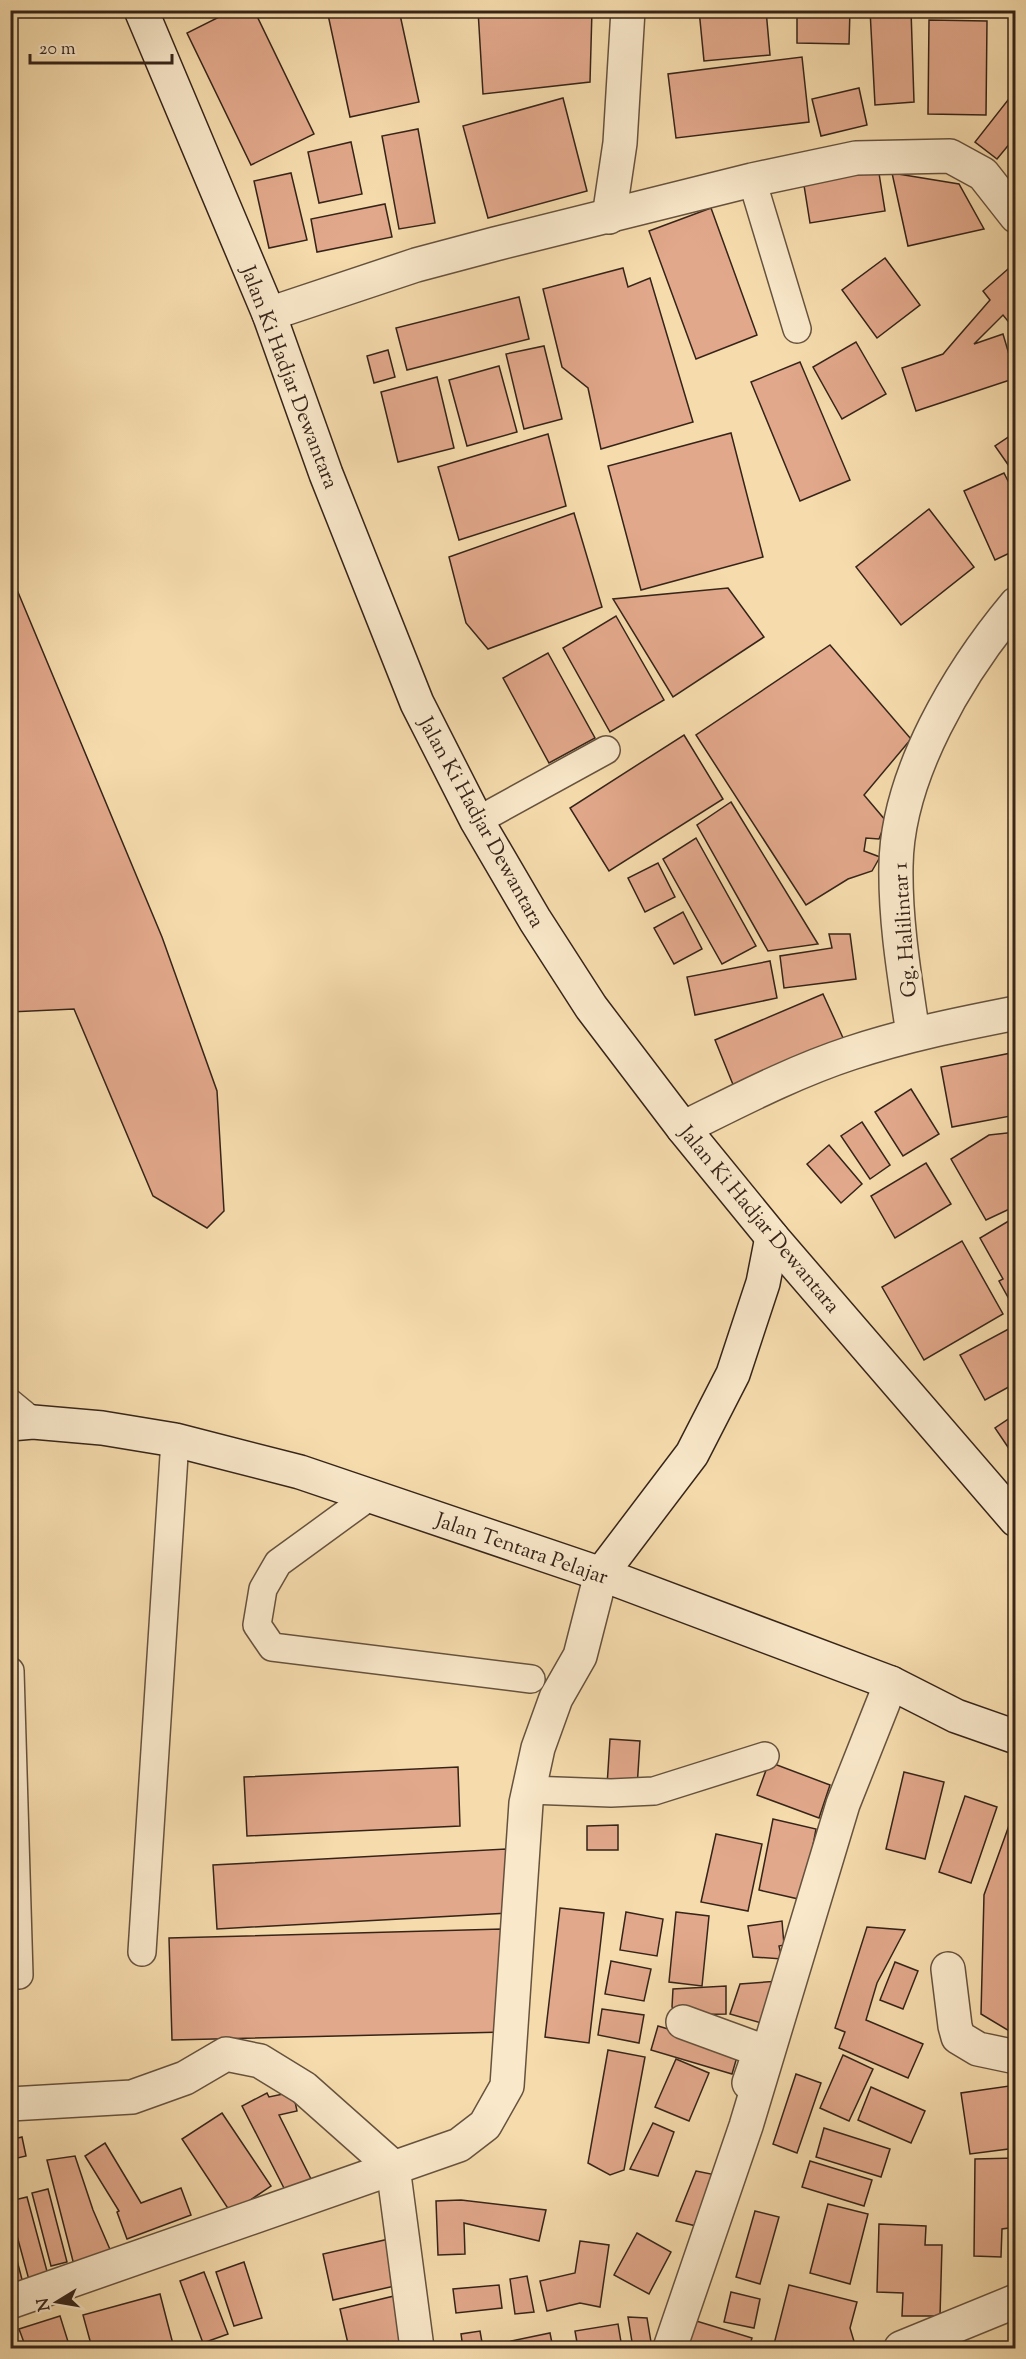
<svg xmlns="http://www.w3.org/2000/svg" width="1026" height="2359" viewBox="0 0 1026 2359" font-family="'Sorts Mill Goudy',serif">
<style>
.building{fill:#e2a88b;stroke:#362419;stroke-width:1.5}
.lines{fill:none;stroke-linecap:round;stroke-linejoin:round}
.service-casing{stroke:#66523e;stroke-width:30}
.minor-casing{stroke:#66523e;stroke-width:36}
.secondary-casing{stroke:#362419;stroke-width:36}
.service{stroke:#f9e8ca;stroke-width:27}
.minor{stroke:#f9e8ca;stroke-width:33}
.secondary{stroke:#f9e8ca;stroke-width:33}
.labels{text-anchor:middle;stroke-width:6;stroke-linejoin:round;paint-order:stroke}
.street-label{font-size:21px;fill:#362419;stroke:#f9e8ca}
</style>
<rect width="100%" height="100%" fill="#f6dcad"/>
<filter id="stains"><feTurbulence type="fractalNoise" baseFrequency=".00333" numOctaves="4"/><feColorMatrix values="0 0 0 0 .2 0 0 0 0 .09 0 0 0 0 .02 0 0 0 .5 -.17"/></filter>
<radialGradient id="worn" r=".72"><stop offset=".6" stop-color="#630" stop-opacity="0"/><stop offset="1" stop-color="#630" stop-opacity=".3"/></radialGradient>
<g class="building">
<polygon points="233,10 254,10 314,134 251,165 187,33"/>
<polygon points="327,10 399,10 419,102 350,117"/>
<polygon points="478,10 592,10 590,82 483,94"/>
<polygon points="699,10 766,10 770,55 704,61"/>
<polygon points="797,10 850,10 849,44 797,43"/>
<polygon points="870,10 911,10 914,102 875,105"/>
<polygon points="929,20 987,21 986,115 928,114"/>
<polygon points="802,57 809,122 676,138 668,74"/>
<polygon points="859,88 867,125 821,136 812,99"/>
<polygon points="1015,91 1016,136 997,159 975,142"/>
<polygon points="563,98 587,191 488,218 463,126"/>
<polygon points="418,129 435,223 399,229 382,136"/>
<polygon points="351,142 362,194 319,203 308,152"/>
<polygon points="878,167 885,211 810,223 803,179"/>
<polygon points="291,173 307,240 269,248 254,181"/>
<polygon points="892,173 959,184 984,229 908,246"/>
<polygon points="385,204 392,237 317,252 311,219"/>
<polygon points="711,208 757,335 696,359 649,231"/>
<polygon points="885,258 920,305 877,338 842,290"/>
<polygon points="623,268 628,287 650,278 693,422 601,449 588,388 562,367 543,289"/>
<polygon points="1008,269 1016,278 1016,331 1003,315 974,344 1003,334 1016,378 916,411 902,368 943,354 990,300 983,291"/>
<polygon points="519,297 529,339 407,370 396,328"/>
<polygon points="856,342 886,394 842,419 813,367"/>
<polygon points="544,346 562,419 524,429 506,354"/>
<polygon points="388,350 395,377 374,383 367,356"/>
<polygon points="800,362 850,480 800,501 751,382"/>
<polygon points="499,366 517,432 467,446 449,380"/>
<polygon points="437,377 454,448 398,462 381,392"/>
<polygon points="1016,432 1016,476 995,446"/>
<polygon points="731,433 763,557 641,590 608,466"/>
<polygon points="548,434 566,506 459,540 438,467"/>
<polygon points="1004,473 1016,497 1016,550 995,560 964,491"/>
<polygon points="929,509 974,567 901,625 856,567"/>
<polygon points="574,513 602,607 488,649 466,623 449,557"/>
<polygon points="10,573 162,937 217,1091 224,1211 207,1228 153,1196 74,1009 10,1012"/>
<polygon points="728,588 764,637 673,697 613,599"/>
<polygon points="616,616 664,700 610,732 563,648"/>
<polygon points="830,645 911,739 864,795 886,821 879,839 866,838 864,851 880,857 872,871 848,879 806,905 696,735"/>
<polygon points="548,653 595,738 549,763 503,678"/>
<polygon points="684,735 723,799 609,871 570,808"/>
<polygon points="731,802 818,944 768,951 697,825"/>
<polygon points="696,838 756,946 722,964 663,859"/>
<polygon points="658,863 675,897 645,912 628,878"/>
<polygon points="683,912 702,949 674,964 654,928"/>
<polygon points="829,934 850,934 856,979 784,988 780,956 832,948"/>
<polygon points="770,961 777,998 695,1015 687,977"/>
<polygon points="823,994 844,1040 734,1087 715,1040"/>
<polygon points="1016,1052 1016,1115 952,1127 941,1067"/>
<polygon points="911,1089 939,1134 903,1156 875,1112"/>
<polygon points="862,1122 890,1165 870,1179 841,1136"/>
<polygon points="1016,1132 1016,1206 986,1220 951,1159 989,1135"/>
<polygon points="829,1145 862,1184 841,1203 807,1164"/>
<polygon points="926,1163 951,1204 895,1238 871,1196"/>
<polygon points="1012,1219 1014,1221 1016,1220 1014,1308 999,1281 1003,1279 980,1238"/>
<polygon points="962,1241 1003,1314 924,1360 882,1287"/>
<polygon points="1016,1325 1016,1383 985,1400 960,1355"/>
<polygon points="1016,1414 1016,1459 995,1428"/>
<polygon points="610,1739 640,1741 637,1788 607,1786"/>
<polygon points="769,1762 830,1785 819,1818 757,1795"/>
<polygon points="458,1767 460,1826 247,1836 244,1777"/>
<polygon points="904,1772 944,1782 925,1859 886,1849"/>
<polygon points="965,1796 997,1807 971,1883 939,1872"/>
<polygon points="1016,1806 1016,2035 981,2014 984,1895"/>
<polygon points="773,1819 816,1829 803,1900 759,1890"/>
<polygon points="618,1825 618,1850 587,1850 587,1826"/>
<polygon points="716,1834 762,1844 748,1911 701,1902"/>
<polygon points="506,1849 509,1913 217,1929 213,1865"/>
<polygon points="560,1908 604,1913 589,2043 545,2037"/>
<polygon points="626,1912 663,1919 657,1956 620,1950"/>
<polygon points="676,1912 709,1916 702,1986 669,1982"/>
<polygon points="782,1921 784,1945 779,1946 782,1959 753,1957 748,1926"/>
<polygon points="867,1927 905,1930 877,1983 866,2020 923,2044 908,2078 839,2048 845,2032 835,2028"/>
<polygon points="502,1929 505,2032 172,2040 169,1938"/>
<polygon points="611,1961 651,1969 644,2001 605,1994"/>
<polygon points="895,1962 918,1971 903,2009 880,2000"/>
<polygon points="779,1981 768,2025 730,2014 740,1984"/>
<polygon points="726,1986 726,2014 678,2015 672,2007 673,1989"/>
<polygon points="602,2009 644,2015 639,2043 598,2035"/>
<polygon points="658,2026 739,2050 732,2074 651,2050"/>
<polygon points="608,2050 645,2057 624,2170 610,2175 588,2163"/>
<polygon points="843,2055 873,2069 849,2121 820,2108"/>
<polygon points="676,2059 709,2073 689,2121 655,2107"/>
<polygon points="796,2074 821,2083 797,2153 773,2144"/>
<polygon points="1016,2085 1016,2148 970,2154 961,2093"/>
<polygon points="871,2087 925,2111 911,2143 858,2120"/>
<polygon points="293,2092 297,2111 279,2115 312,2181 287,2194 242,2106 267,2093 269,2097"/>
<polygon points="222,2113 271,2186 231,2213 182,2139"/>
<polygon points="653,2123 674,2132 658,2176 630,2169"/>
<polygon points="824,2128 890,2149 881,2177 816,2157"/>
<polygon points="22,2137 26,2156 13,2159 16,2179 10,2180 10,2140"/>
<polygon points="105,2143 141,2203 181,2188 191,2215 127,2239 117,2212 119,2211 85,2156"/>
<polygon points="75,2156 93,2210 112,2254 75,2269 47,2160"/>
<polygon points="1016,2158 1016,2227 1002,2229 1001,2257 974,2256 975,2159"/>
<polygon points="810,2161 872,2180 864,2206 802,2187"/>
<polygon points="696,2171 716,2175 700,2227 676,2221"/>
<polygon points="48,2189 67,2262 51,2266 32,2193"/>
<polygon points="27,2197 48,2275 29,2280 10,2210 10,2201"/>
<polygon points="461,2200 546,2210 539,2241 464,2223 465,2254 438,2255 436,2201"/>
<polygon points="828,2204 868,2214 850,2284 810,2273"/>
<polygon points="755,2211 779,2217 760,2284 736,2277"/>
<polygon points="879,2224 926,2226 925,2245 942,2245 940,2316 902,2316 903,2293 877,2292"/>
<polygon points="637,2233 671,2252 649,2294 614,2275"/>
<polygon points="10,2234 24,2287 10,2291"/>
<polygon points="389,2239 399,2285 333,2300 323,2254"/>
<polygon points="580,2241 609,2245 600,2307 580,2303 547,2311 540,2281 575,2273"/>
<polygon points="244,2262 262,2318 234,2326 216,2272"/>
<polygon points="204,2272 228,2334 203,2343 180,2281"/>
<polygon points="527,2276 534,2312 515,2314 510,2279"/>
<polygon points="499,2285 502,2308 456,2313 453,2289"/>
<polygon points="789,2285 857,2302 850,2328 856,2348 773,2348"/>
<polygon points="731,2292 760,2299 754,2328 724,2322"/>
<polygon points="160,2294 174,2348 92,2348 83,2315"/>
<polygon points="394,2296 406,2344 386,2348 349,2348 340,2309"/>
<polygon points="60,2316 70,2348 26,2348 19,2329"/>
<polygon points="628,2317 647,2318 652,2348 633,2348"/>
<polygon points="693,2320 752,2338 749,2348 685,2348"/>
<polygon points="618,2324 622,2348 578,2348 575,2331"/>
<polygon points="480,2331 483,2348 463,2348 461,2334"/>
<polygon points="550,2333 553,2348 513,2348 511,2341"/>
</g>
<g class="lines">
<defs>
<g id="service">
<polyline points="752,180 797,329"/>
<polyline points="477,821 606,750"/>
<polyline points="10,1403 33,1422"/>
<polyline points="370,1496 278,1563 263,1589 257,1625 272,1647 531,1679"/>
<polyline points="10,1671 19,1975"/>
<polyline points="529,1790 611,1793 654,1791 765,1756"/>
<polyline points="142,1952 175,1440"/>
</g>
<g id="minor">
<polyline points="609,217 620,143 628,10"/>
<polyline points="269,314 416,265 495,244 752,180 856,158 950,156 983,174 1016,216"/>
<path d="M913 1034C905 979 895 922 896 866 897 775 959 672 1016 604"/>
<path d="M683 1128C738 1101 793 1072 851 1053 905 1035 960 1024 1016 1013"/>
<polyline points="948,1969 955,2026 958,2037 978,2049 1016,2057"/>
<polyline points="683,2022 754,2048 758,2057 749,2083"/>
<polyline points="10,2104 132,2097 185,2078 226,2054 260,2061 304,2088 393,2167 417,2348"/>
<polyline points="10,2302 459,2145 485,2125 507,2086 526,1803 538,1748 556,1698 580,1656 601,1574"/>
<polyline points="670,2348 746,2126 843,1804 891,1683"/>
<polyline points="901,2348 1016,2301"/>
</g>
<g id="secondary">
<polyline points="141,10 269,314 326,474 417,703 477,821 535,920 591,1007 683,1128 772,1237 1016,1520"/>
<polyline points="10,1424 33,1422 102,1428 175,1440 300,1472 601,1574 891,1683 956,1716 1016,1737"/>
<polyline points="601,1574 692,1454 733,1374 763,1283 772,1237"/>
</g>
</defs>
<use href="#service" class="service-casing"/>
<use href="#minor" class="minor-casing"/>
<use href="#secondary" class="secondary-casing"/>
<use href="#service" class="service"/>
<use href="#minor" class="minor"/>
<use href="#secondary" class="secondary"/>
</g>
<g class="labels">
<g class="street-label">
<text transform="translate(290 377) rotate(69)" y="7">Jalan Ki Hadjar Dewantara</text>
<text transform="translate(482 822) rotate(61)" y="7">Jalan Ki Hadjar Dewantara</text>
<text transform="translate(904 930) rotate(-94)" y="7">Gg. Halilintar 1</text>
<text transform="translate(760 1219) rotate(50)" y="7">Jalan Ki Hadjar Dewantara</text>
<text transform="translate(522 1548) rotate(19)" y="7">Jalan Tentara Pelajar</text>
</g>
</g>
<rect width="1026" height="2359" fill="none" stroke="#f6dcad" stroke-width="36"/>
<rect x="12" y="12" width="1002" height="2335" fill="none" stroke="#362419" stroke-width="3"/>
<rect x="18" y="18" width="990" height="2323" fill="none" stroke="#362419" stroke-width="1.5"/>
<g transform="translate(57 2302) rotate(259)" stroke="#f9e8ca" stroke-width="4.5" paint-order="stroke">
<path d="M0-4.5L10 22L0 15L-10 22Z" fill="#362419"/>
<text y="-9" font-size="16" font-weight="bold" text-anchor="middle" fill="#362419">N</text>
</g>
<path d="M30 54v9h142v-9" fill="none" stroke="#362419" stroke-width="3"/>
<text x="39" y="54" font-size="18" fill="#362419" stroke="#f9e8ca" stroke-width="4.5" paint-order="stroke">20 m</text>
<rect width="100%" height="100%" filter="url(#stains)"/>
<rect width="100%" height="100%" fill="url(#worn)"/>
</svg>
